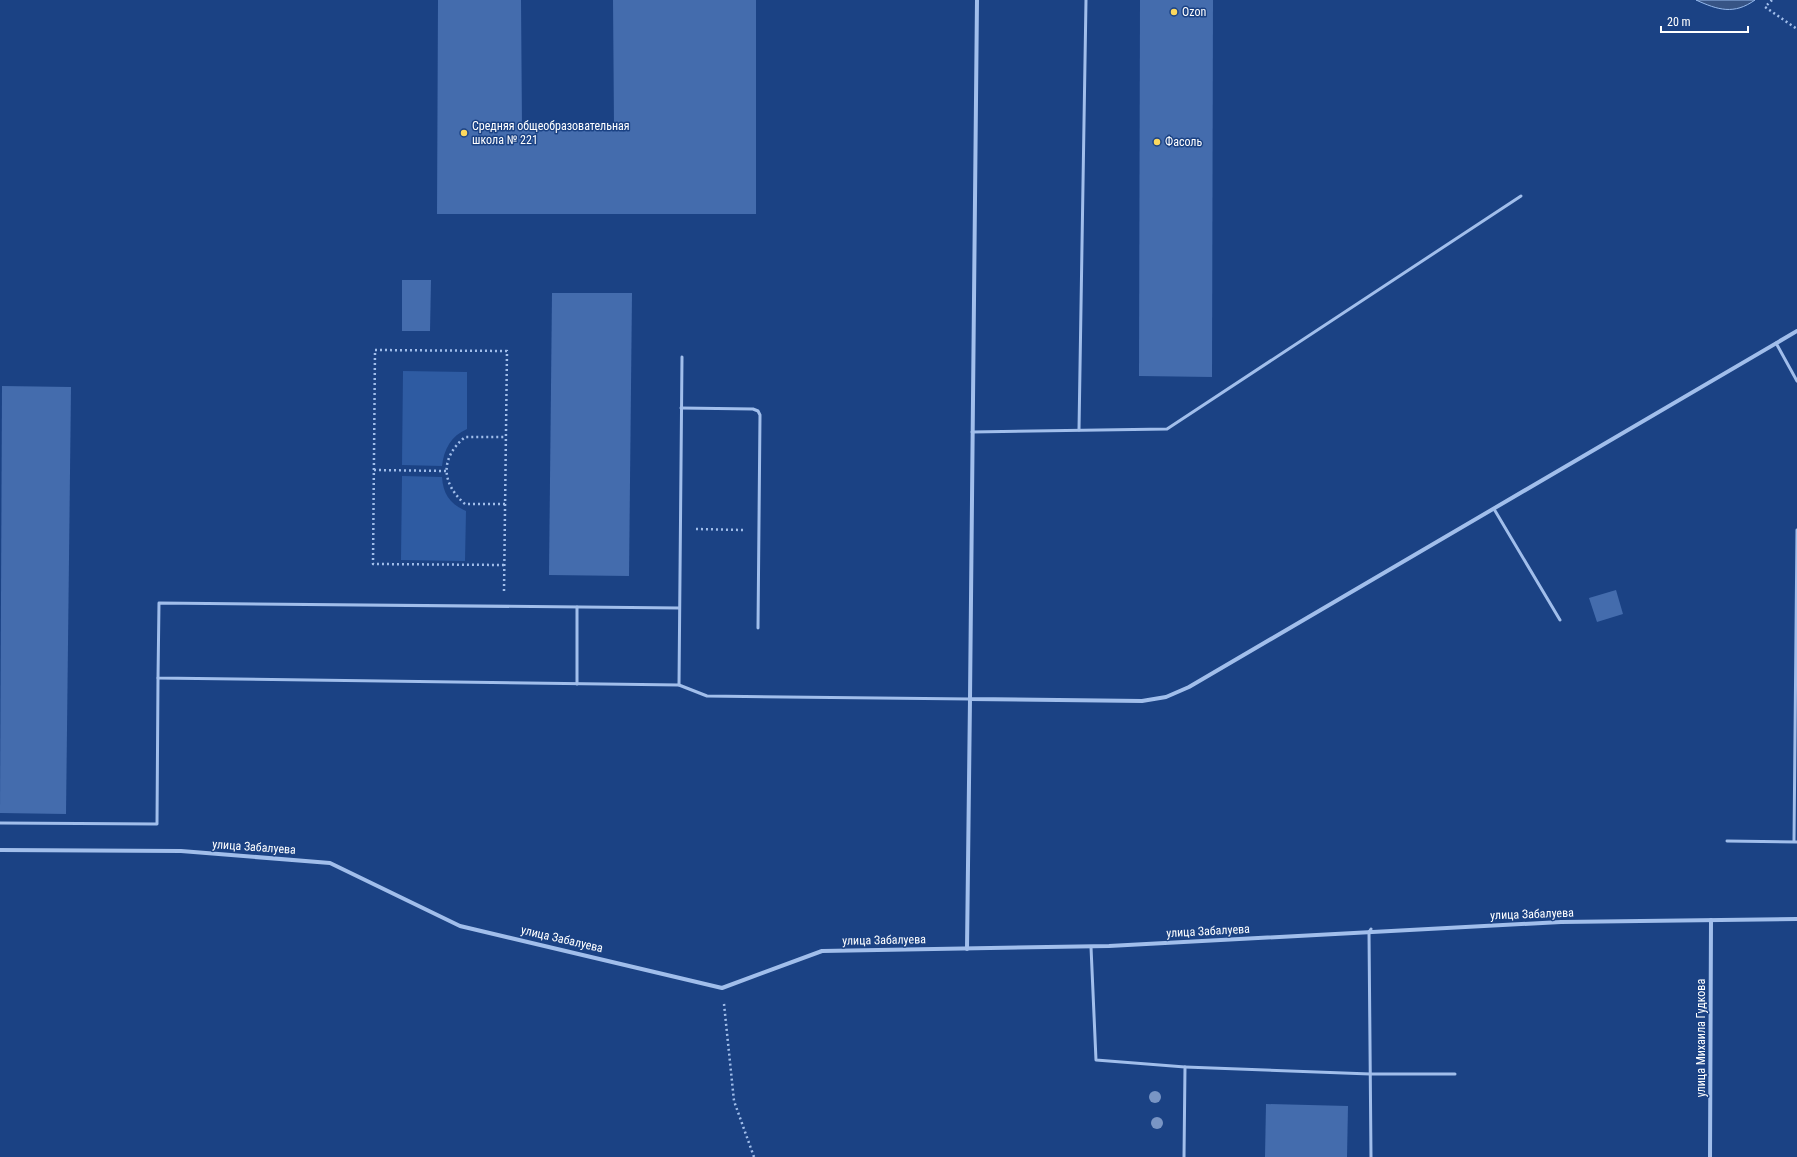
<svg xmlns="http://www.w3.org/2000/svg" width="1797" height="1157" viewBox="0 0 1797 1157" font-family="'Roboto Condensed',sans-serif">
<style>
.green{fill:#2e5ba2}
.water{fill:#375485;stroke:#94b8ed}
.building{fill:#446cad}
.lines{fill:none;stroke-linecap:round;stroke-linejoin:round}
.path{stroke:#a1beeb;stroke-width:2.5;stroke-dasharray:2 3;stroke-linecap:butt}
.service{stroke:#a1beeb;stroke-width:3}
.minor{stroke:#a1beeb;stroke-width:4}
.tree{fill:#7995c4}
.poi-dot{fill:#fcd85e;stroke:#1b4284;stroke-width:1.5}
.labels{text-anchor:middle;stroke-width:3;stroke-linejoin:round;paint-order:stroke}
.poi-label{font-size:12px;fill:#fff;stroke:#1b4284;text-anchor:start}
.street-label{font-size:12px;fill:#fff;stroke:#1b4284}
</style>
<rect width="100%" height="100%" fill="#1b4284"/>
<g class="green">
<path d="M403 371 467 372V429C451 436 444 449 442 466L402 465Z"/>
<path d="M402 476 442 477C443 494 450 504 466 511L465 561 401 560Z"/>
</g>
<path class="water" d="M1696 0H1755C1734 15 1718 10 1696 0Z"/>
<g class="building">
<polygon points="438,0 521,0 522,128 614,127 613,0 756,0 756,214 437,214"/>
<polygon points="1140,0 1213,0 1212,377 1139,376"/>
<polygon points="402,280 431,280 430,331 402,331"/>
<polygon points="552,293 632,293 629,576 549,575"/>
<polygon points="2,386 71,387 66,814 0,813"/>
<polygon points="1616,590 1623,614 1597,622 1589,598"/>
<polygon points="1266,1104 1348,1106 1347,1157 1265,1157"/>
</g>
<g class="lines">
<g class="path">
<polyline points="1772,0 1765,7 1797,29"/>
<polyline points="374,470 446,471"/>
<path d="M505 504H465C441 483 440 458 465 437H506"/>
<polyline points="696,529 743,530"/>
<path d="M504 591C505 511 506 431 507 351L375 350 373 564 505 565"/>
<polyline points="724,1004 734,1101 754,1157"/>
</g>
<g class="service">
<polyline points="1776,343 1797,381"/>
<polyline points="681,408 753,409 758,411 760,415 758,628"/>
<polyline points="1079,430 1086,0"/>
<polyline points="972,432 1167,429 1521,196"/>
<polyline points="1494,509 1560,620"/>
<polyline points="679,608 159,603 158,678 679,685 707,696 970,699"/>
<polyline points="577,684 577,607"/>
<polyline points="679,685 682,357"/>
<polyline points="0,823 157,824 158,678"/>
<polyline points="1727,841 1797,842"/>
<polyline points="1794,841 1797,530"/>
<polyline points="1371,929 1369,932 1371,1157"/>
<polyline points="1091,947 1096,1060 1185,1067 1184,1157"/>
<polyline points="1185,1067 1370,1074 1455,1074"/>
</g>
<g class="minor">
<polyline points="977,0 970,699 1142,701 1166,697 1189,687 1797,331"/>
<polyline points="0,850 181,851 330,863 460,926 722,988 822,951 1109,946 1561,922 1797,919"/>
<polyline points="967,949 970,699"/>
<polyline points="1710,1157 1711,920"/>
</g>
</g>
<g class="tree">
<circle cx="1155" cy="1097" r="6"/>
<circle cx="1157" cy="1123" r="6"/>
</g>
<g class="poi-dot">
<circle cx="1174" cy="12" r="4"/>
<circle cx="464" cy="133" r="4"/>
<circle cx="1157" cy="142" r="4"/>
</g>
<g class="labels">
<g class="poi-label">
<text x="1182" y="16">Ozon</text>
<text x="472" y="130">Средняя общеобразовательная<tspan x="472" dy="14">школа № 221</tspan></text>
<text x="1165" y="146">Фасоль</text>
</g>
<g class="street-label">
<text transform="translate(254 847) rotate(4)" y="4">улица Забалуева</text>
<text transform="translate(1532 914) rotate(-2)" y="4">улица Забалуева</text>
<text transform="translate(1208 931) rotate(-3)" y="4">улица Забалуева</text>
<text transform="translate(562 939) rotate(13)" y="4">улица Забалуева</text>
<text transform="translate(884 940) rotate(-1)" y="4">улица Забалуева</text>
<text transform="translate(1701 1038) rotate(-90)" y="4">улица Михаила Гудкова</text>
</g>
</g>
<path d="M1661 26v6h87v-6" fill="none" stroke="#ffffff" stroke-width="2"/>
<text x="1667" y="26" font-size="12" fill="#ffffff" stroke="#1b4284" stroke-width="3" paint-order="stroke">20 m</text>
</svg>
